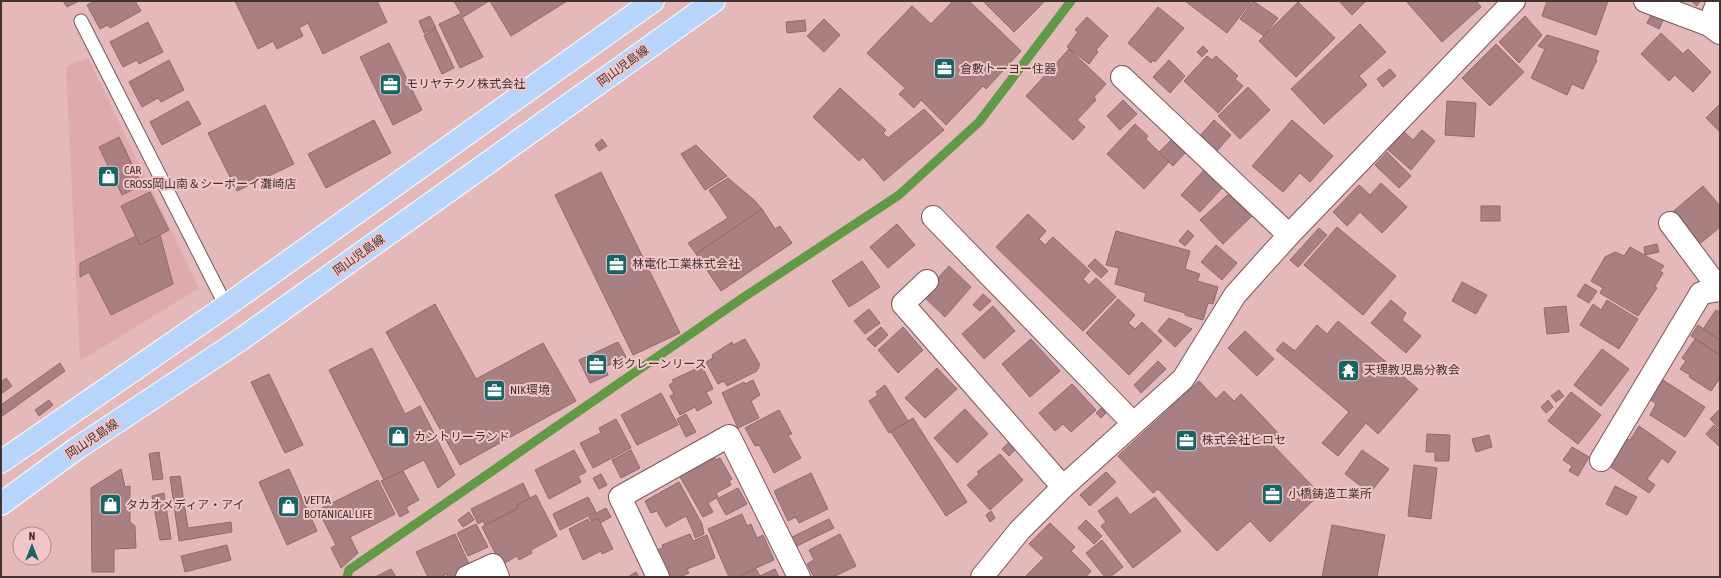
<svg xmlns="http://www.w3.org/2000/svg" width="1721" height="578" viewBox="0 0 1721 578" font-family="'Asap Condensed','Noto Sans JP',sans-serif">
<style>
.built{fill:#deaaac}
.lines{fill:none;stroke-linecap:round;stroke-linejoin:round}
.stream{stroke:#629945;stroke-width:9}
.building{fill:#a97f81;stroke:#92696b}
.lane-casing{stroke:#7d5658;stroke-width:15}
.street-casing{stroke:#7d5658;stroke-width:24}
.primary-casing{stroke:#fff;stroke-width:24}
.lane{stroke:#fff;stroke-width:13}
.street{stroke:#fff;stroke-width:22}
.primary{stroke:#b7d5fd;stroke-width:22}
.labels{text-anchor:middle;stroke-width:4;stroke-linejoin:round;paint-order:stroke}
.street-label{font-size:12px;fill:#433232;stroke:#f2c5c7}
.poi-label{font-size:12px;fill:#433232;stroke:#f2c5c7;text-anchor:start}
</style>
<rect width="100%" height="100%" fill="#e5b8ba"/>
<polygon class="built" points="88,58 199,288 80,361 66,66"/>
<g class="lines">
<polyline class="stream" points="347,577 349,570 741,299 899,195 979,122 1071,1"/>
</g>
<g class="building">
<polygon points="63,1 79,1 67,7"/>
<polygon points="95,1 135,1 141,11 110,28 108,25 100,29 87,5"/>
<polygon points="235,1 377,1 387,22 323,54 308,23 299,28 303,36 277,49 273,41 258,49"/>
<polygon points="454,1 489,1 463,17"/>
<polygon points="490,1 567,1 511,36"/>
<polygon points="953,1 969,1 1021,51 986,89 983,86 946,125 921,100 914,108 899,94 905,88 867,53 912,6 931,24"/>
<polygon points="983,1 1045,1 1014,32"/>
<polygon points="1185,1 1247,1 1250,3 1227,33"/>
<polygon points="1253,1 1278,18 1264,36 1240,19"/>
<polygon points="1339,1 1366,1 1352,15"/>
<polygon points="1406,1 1476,1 1481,7 1442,42"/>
<polygon points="1547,1 1608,1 1596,35 1542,16"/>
<polygon points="1691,1 1700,1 1697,6"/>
<polygon points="1298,2 1335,38 1296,77 1259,41"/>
<polygon points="1158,7 1184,28 1155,62 1153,60 1151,63 1128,43"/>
<polygon points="1654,9 1666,14 1659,29 1647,23"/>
<polygon points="460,14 483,57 460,68 439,24"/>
<polygon points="430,16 436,28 424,33 419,21"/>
<polygon points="1525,16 1542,35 1519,63 1499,42"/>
<polygon points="1087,17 1108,36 1096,50 1098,52 1089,64 1067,47 1078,32 1075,30"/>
<polygon points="824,19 840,35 824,52 807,36"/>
<polygon points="805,20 806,31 787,33 786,22"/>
<polygon points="148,22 163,52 139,64 137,60 123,67 110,42"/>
<polygon points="1360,24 1386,52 1359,76 1367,85 1324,124 1291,89"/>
<polygon points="436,29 454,68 442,74 424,35"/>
<polygon points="1661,33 1683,54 1688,49 1711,72 1693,92 1675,75 1669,81 1641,54"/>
<polygon points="1547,35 1599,51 1595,60 1597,60 1583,89 1572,84 1567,95 1531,78 1545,49 1538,46"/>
<polygon points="389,43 422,110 393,125 360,57"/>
<polygon points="1496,44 1524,72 1490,106 1462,78"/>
<polygon points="1203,46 1208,51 1202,57 1197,52"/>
<polygon points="1069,49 1106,84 1094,97 1096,100 1077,120 1085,127 1073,140 1026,96"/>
<polygon points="1207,56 1212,60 1216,56 1238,76 1235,79 1243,86 1218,113 1184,81"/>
<polygon points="169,60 184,90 161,102 158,98 142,107 129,82"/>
<polygon points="1169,60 1185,76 1170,93 1153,77"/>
<polygon points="1390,69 1396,76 1383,87 1377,79"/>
<polygon points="1248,87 1270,110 1240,139 1218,116"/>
<polygon points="840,88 886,130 883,133 888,138 924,109 944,130 884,181 863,157 859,161 813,117"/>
<polygon points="1123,100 1137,114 1120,130 1107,116"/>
<polygon points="188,101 201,124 162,145 150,122"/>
<polygon points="1447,101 1476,103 1474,137 1445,135"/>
<polygon points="1720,104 1720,132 1706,118"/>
<polygon points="265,105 294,164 237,191 208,133"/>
<polygon points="374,120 391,153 326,188 308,154"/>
<polygon points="1214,120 1231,135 1216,152 1199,137"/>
<polygon points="1292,120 1333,156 1310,182 1300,173 1283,192 1252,166"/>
<polygon points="1135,124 1148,136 1146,139 1169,162 1144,189 1107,154"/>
<polygon points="1422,130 1435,141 1411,170 1387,149 1403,131 1413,140"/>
<polygon points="119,137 142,185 122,195 99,147"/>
<polygon points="602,139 607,146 599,151 595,145"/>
<polygon points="1171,140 1185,153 1173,166 1159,152"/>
<polygon points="696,145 727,176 705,190 681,154"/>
<polygon points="1387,152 1411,176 1399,188 1375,165"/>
<polygon points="1204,170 1223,187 1200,212 1181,195"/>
<polygon points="601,172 680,333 633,355 555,195"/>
<polygon points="728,178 754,200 762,209 696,254 688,243 728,218 709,190"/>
<polygon points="1381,183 1407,207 1382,233 1360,212 1347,226 1333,212 1359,185 1370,195"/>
<polygon points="1703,186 1720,206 1720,227 1696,247 1669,215"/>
<polygon points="1233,190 1255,213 1223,244 1200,220"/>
<polygon points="150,192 169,230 140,245 121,206"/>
<rect x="1481" y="206" width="19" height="15"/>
<polygon points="762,209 775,229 780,226 792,243 721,291 696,254"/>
<polygon points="1028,214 1046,231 1039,239 1045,245 1053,237 1090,271 1083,279 1089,285 1096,278 1116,297 1083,331 996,247"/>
<polygon points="897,224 915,245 888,268 870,247"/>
<polygon points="1337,227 1396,276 1363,315 1304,265"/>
<polygon points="1319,228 1327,235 1298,267 1290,260"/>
<polygon points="1188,230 1194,236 1185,246 1179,241"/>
<polygon points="1116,231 1190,251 1185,269 1200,274 1197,281 1218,287 1213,304 1208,303 1203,320 1185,315 1185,313 1144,301 1146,293 1115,284 1119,268 1106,265"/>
<polygon points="160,235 173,284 111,315 89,272 80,277 80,263 136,236 140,245"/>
<polygon points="1657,244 1659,252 1645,255 1644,247"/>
<polygon points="1216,245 1237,263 1222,280 1201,262"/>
<polygon points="1630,247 1664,266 1660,271 1663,273 1655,286 1657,288 1638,316 1600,293 1603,288 1591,281 1605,257 1615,252 1624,256"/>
<polygon points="1095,259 1108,271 1101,278 1088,266"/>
<polygon points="862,261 880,287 849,307 832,281"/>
<polygon points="949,266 971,287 945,317 922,295"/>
<polygon points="1462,282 1487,295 1476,314 1452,301"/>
<polygon points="1585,284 1597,291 1589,303 1577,296"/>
<polygon points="983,294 991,301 980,311 973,305"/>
<polygon points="1118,299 1135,315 1128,323 1135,329 1142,322 1162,341 1129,375 1086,333"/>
<polygon points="1391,300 1406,313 1402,320 1421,336 1406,353 1371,323"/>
<polygon points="1607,300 1638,319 1619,349 1580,325 1593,304 1601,310"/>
<polygon points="435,304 476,379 543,343 576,401 460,465 386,332"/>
<polygon points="993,306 1015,331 984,359 962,334"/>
<polygon points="1566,306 1569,332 1547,334 1544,308"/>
<polygon points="869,309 880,323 865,334 854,321"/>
<polygon points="1716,310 1720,312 1720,340 1703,329"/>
<polygon points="1169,318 1192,329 1175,347 1158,331"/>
<polygon points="1338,321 1418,389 1378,434 1366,423 1338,456 1322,443 1349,412 1276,350 1283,342 1295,351 1317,325 1327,334"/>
<polygon points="1698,325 1720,340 1720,355 1691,336"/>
<polygon points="881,327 888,335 875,347 867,339"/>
<polygon points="903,327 923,350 898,373 878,350"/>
<polygon points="1245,331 1274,359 1257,376 1228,348"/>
<polygon points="745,339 760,365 758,366 759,368 757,370 757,371 727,386 724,381 718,384 706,362 713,358 712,355 732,342 733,345"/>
<polygon points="1031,339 1060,371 1030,397 1002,364"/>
<polygon points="1695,339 1720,355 1720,378 1711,391 1689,377 1690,375 1680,369 1686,361 1682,358"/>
<polygon points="618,342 626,357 605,367 608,375 590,383 579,360"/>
<polygon points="372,348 405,414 420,406 455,475 438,488 424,460 384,480 329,370"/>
<polygon points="1602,349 1629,369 1601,406 1574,385"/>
<polygon points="1158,361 1166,369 1141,393 1134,385"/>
<polygon points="60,363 65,371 1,417 1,405"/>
<polygon points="702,366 713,389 706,392 712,403 697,411 695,407 680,415 670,396 674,394 669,385 674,382 672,380"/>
<polygon points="937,368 957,389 925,418 905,398"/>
<polygon points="269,374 303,445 285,453 251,382"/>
<polygon points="6,378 12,386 1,394 1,382"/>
<polygon points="753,380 760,395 751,401 759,418 738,428 722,393 744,382 745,384"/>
<polygon points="1663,380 1705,407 1685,437 1650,415 1656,404 1650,399"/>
<polygon points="1199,381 1216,399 1224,391 1234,401 1241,394 1280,435 1271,443 1320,494 1270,542 1250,521 1217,551 1158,489 1153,493 1118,456"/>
<polygon points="1072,384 1096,410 1071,432 1063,424 1055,431 1039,413"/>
<polygon points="885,385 908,421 889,433 869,401 878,395 876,392"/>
<polygon points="1559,390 1564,396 1556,402 1551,396"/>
<polygon points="1571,392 1601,415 1578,444 1548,421"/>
<polygon points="661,393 678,425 637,445 621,415"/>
<polygon points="49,400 53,405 39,416 35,410"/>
<polygon points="1548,400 1553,407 1546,413 1541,407"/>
<polygon points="1101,408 1106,413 1101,418 1096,413"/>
<polygon points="965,409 988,434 957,463 934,438"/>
<polygon points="1720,409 1720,429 1710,419"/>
<polygon points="779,410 792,434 788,435 801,458 774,473 759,445 755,446 745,428"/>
<polygon points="686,414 696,432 686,437 677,419"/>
<polygon points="913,418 967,502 946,516 891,432"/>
<polygon points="616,419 631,448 593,468 580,443 601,433 599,428"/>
<polygon points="1714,425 1720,431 1720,447 1706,434"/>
<polygon points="1639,426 1676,452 1668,463 1662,458 1647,479 1655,485 1649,493 1608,465 1627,439 1630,440"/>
<polygon points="1427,434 1450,435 1449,461 1435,461 1435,452 1426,452"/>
<polygon points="1489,435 1492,447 1476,452 1472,439"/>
<polygon points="1010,441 1017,448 1009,456 1002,449"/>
<polygon points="1572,447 1589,457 1578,476 1569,471 1572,466 1563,460"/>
<polygon points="574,450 586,472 578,476 581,482 549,499 535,470"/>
<polygon points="631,450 640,468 621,478 612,460"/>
<polygon points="1362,450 1389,469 1370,493 1345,474"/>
<polygon points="159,452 163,479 153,480 149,454"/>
<polygon points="1000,454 1023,480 990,510 967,485 979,474 977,472"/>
<polygon points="713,455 716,460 720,458 732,479 729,481 731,485 716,493 718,497 708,503 713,512 703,517 679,475"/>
<polygon points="1414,465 1437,468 1431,519 1408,516"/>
<polygon points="121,469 125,487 130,486 130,522 135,526 136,548 114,549 114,572 92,572 91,488"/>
<polygon points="289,469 317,531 287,545 259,482"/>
<polygon points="403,471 419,500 406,507 409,512 400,517 381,481"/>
<polygon points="1106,472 1116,482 1090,506 1080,495"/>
<polygon points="811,473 828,509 799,523 796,517 788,521 774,491"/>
<polygon points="601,474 607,485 599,489 593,478"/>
<polygon points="180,476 188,528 231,522 232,532 179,541 170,477"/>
<polygon points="378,480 395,514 350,537 358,553 341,568 331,548 336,545 318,510"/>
<polygon points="679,482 702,524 704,534 695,538 693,531 686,516 666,527 657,511 651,513 645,501"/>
<polygon points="523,483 530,498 517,505 518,508 485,525 483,521 478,524 471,509"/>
<polygon points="1615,486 1637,497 1627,515 1606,504"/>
<polygon points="738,488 747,504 726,515 717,499"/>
<polygon points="164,493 171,539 160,540 152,496"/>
<polygon points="536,495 557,536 531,550 532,553 519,560 517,556 501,565 482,527 518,509 517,505"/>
<polygon points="588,497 596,512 560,530 553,514"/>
<polygon points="1117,497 1130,515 1155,497 1181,531 1133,568 1101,526 1106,522 1098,511"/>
<polygon points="606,508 611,517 600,523 598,518 591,521 589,517"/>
<polygon points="991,511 995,518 990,522 986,515"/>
<polygon points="469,512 474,520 463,527 458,520"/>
<polygon points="742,514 747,526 751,524 757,538 763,535 774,560 736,577 729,577 708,529"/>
<polygon points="598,518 613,549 602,554 601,551 583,560 569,529 588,519 589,523"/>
<polygon points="829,519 834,528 795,547 790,538"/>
<polygon points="1086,520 1102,536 1094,544 1078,528"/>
<polygon points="1050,523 1075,547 1071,551 1091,571 1086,577 1025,577 1044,558 1029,544"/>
<polygon points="476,524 488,547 468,556 457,533"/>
<polygon points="1332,525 1385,535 1377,577 1322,577"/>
<polygon points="455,534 471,568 457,577 448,577 447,574 441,577 428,577 416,552"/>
<polygon points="690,534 693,541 707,535 715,558 687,569 689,573 680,577 670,577 657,550 663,548 662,545"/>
<polygon points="840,534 856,566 833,577 814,577 807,564 814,560 809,550"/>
<polygon points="1102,540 1123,567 1110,577 1105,577 1086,553"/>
<polygon points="227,545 231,560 185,572 181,556"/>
<polygon points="391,569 396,577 375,577"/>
<polygon points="756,569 760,576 775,569 779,577 739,577"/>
<polygon points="636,572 639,577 628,577"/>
</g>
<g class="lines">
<defs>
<polyline id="lane" points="81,21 226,306"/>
<g id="street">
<polyline points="1645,1 1709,25 1720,33"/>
<polyline points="1709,25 1718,1"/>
<polyline points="1122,77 1289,235"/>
<polyline points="933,217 1133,423"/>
<polyline points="927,281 903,304 1063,487"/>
<polyline points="1601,460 1701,293 1720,290 1670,223"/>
<polyline points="467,577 493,565 498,577"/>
<polyline points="658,577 620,497 729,436 799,577"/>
<polyline points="982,577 1020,530 1063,487 1183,379 1235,295 1289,235 1514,1"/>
</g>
<g id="primary">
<polyline points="1,462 226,306 653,1"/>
<polyline points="1,504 76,449 240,340 714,1"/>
</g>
</defs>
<use href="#lane" class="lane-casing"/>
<use href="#street" class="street-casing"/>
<use href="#primary" class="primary-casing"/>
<use href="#lane" class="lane"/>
<use href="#street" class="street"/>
<use href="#primary" class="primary"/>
</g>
<defs>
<symbol id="office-square" viewBox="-11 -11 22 22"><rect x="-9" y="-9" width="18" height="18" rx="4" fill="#166566" stroke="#f2c5c7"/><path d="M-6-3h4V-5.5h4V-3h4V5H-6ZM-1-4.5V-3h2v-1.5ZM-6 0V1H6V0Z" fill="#fff"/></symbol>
<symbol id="shop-square" viewBox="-11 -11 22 22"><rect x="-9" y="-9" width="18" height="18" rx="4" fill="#166566" stroke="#f2c5c7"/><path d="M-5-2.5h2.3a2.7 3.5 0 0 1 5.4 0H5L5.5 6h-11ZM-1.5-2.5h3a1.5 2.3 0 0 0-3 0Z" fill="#fff"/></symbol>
<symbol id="temple-square" viewBox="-11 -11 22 22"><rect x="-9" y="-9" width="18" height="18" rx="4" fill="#166566" stroke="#f2c5c7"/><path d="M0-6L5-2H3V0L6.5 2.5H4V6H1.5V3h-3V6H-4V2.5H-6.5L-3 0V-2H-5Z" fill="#fff"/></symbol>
</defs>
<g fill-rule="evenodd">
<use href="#office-square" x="932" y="56" width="25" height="25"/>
<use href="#office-square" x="378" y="72" width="25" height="25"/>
<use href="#shop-square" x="96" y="164" width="25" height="25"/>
<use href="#office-square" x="604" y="252" width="25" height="25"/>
<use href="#office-square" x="584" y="352" width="25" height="25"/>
<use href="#temple-square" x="1336" y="358" width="25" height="25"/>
<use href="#office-square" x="482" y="378" width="25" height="25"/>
<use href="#shop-square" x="386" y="424" width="25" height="25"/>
<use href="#office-square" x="1174" y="428" width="25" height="25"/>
<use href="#office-square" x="1260" y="482" width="25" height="25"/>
<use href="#shop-square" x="98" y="492" width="25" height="25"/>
<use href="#shop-square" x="276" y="494" width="25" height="25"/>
</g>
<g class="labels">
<g class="street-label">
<text transform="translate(623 66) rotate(-36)" y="4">岡山児島線</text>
<text transform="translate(359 255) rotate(-36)" y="4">岡山児島線</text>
<text transform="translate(92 439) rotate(-34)" y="4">岡山児島線</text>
</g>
<g class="poi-label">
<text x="960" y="73">倉敷トーヨー住器</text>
<text x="406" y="88">モリヤテクノ株式会社</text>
<text x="124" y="174">CAR<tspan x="124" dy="14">CROSS岡山南＆シーボーイ灘崎店</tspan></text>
<text x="632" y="268">林電化工業株式会社</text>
<text x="612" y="368">杉クレーンリース</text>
<text x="1364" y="374">天理教児島分教会</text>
<text x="510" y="394">NIK環境</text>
<text x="414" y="441">カントリーランド</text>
<text x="1202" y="444">株式会社ヒロセ</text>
<text x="1288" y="498">小橋鋳造工業所</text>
<text x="304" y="504">VETTA<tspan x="304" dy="14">BOTANICAL LIFE</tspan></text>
<text x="126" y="509">タカオメディア・アイ</text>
</g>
</g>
<rect width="1721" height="578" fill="none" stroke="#433232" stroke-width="4"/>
<g transform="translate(32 546)"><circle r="19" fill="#f2c5c7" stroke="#ac8a8b"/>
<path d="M0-3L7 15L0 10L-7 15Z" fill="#166566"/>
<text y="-6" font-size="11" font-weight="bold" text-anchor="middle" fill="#433232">N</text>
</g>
</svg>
